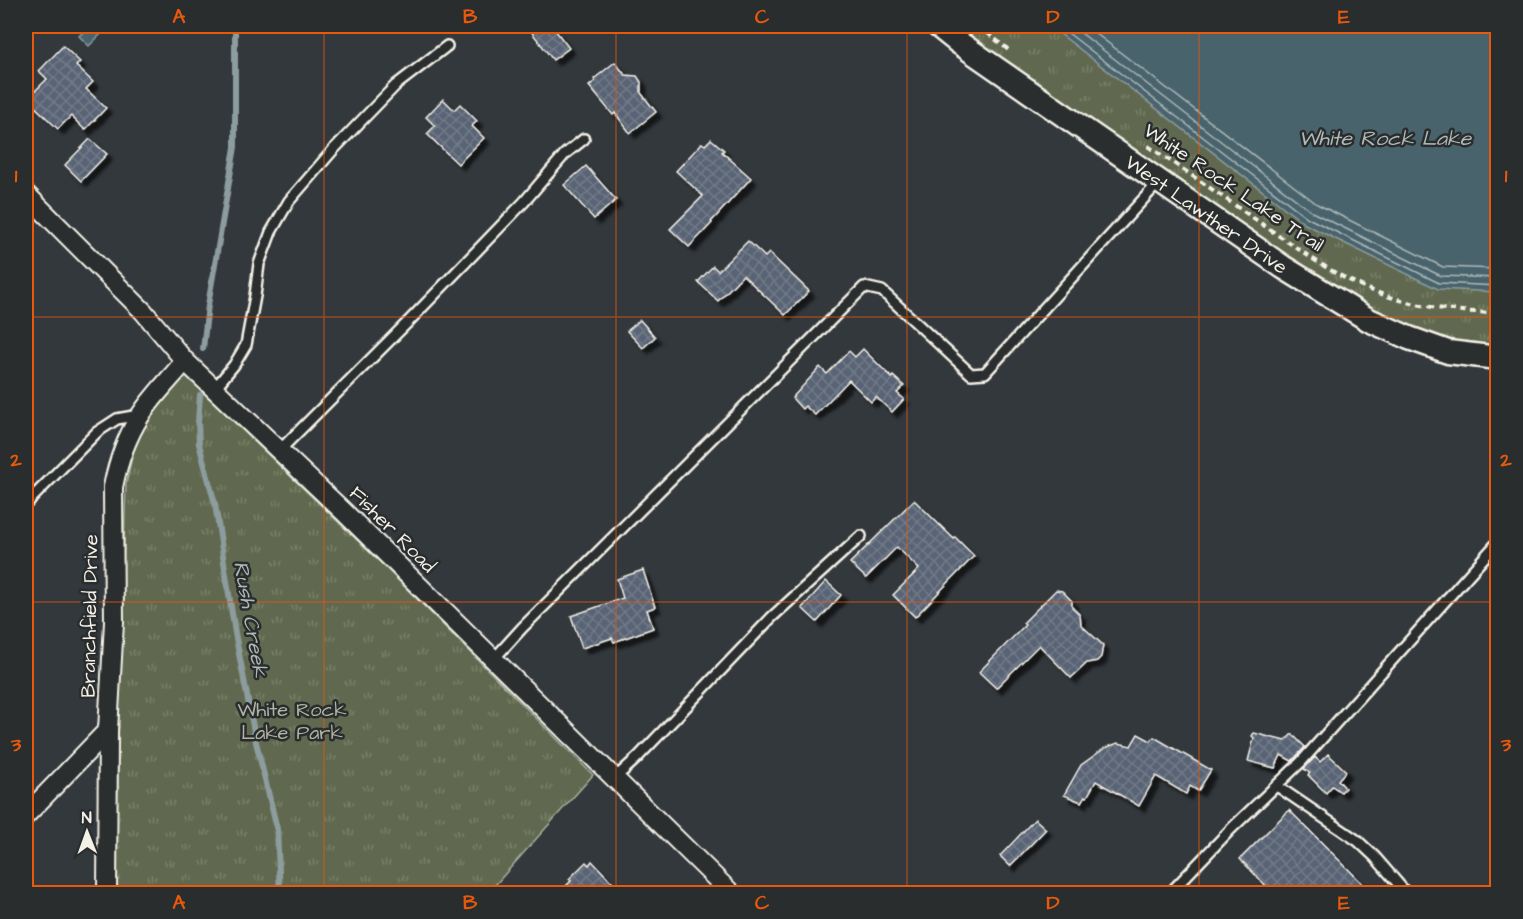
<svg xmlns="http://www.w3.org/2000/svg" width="1523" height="919" viewBox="0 0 1523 919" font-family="'Architects Daughter',sans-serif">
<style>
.park{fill:url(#park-tufts);stroke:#aaad9c;stroke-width:1.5}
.water{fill:#48646d;stroke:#8d9c9e;stroke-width:1.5}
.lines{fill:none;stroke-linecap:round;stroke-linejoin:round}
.shore{stroke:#afb9b7;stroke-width:1.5}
.stream{stroke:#8d9c9e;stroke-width:6}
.building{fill:url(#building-cross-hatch);stroke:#f4f1e8;stroke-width:1.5;filter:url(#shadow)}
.service-casing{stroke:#f4f1e8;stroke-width:14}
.minor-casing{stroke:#f4f1e8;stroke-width:22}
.tertiary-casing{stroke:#f4f1e8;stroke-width:27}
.path{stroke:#f4f1e8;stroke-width:4;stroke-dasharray:6 4.5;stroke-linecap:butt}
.service{stroke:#2a2d2e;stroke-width:9}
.minor{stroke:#2a2d2e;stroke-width:18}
.tertiary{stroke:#2a2d2e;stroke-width:22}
.grid{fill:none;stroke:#e8590c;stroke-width:1.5;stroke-opacity:0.55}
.labels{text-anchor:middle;stroke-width:5;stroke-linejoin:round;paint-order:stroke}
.street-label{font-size:20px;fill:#f4f1e8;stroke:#2a2d2e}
.park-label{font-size:20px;fill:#b2b4a3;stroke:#2a2d2e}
.water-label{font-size:21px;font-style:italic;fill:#afb9b7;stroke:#2a2d2e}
.neatline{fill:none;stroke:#e8590c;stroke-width:2}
.grid-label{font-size:20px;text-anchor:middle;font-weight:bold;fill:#e8590c}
</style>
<defs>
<pattern id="park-tufts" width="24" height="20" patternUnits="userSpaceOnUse" patternTransform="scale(1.5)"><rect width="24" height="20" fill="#61694f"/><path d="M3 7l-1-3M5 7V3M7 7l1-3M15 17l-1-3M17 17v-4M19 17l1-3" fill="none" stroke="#787f68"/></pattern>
<pattern id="building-cross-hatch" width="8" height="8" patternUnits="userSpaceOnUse" patternTransform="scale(1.5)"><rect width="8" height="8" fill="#596374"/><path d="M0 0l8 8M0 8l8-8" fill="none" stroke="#717a88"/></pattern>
<filter id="shadow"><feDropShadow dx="5.5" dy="5.5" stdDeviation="1.5" flood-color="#0009"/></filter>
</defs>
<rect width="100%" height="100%" fill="#33383c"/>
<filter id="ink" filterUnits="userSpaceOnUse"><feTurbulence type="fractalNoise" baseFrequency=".0167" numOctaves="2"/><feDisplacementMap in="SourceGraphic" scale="12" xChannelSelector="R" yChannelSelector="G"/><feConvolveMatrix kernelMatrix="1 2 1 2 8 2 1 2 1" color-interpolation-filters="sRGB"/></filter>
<g filter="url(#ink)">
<g class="park">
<polygon points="949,26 1497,26 1497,346 1481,346 1451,342 1398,325 1307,273"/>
<polygon points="185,375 381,563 593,775 488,893 116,894 119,698 126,484 134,448 148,417 162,399"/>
</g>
<g class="water">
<polygon points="89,26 109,26 89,46 79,36"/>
<polygon points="1050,26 1497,26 1497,292 1438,289 1305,224"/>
</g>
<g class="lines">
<g class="shore">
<polyline points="1059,26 1308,218 1439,283 1498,286"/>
<polyline points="1072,26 1312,212 1441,276 1498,278"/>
<polyline points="1086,26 1317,204 1443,267 1498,269"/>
</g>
<g class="stream">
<polyline points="203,349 208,305 235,147 235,26"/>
<polyline points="200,395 198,422 199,444 215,504 235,633 256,742 277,829 280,894"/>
</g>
</g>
<g class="building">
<polygon points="527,26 552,26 569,48 553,60"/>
<polygon points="63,46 80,62 76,66 93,82 86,89 106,108 85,130 71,116 58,129 27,99 47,79 39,71"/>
<polygon points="615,62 625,75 637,76 641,82 641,93 656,112 630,133 615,113 613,115 589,86 595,81 594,79"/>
<polygon points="443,99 454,110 460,104 477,121 472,126 484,138 458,164 427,134 435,126 426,117"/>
<polygon points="90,139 107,154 81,181 65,165"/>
<polygon points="711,139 724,150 722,152 751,178 711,222 712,223 689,247 670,229 703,196 676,171 702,143 705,145"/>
<polygon points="586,166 616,200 594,219 564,185"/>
<polygon points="748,241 765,257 769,253 809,291 785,315 743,275 718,301 698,282 713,266 718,271"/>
<polygon points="640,320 655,337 643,348 627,331"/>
<polygon points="863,349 892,378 893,376 904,386 897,393 904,399 892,412 876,397 871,402 849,380 815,415 805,406 802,409 792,398 820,367 827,374 849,351 855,357"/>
<polygon points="914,500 954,539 955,537 974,556 915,617 893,595 919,569 897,547 866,578 850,563"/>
<polygon points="643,570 655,607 647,610 653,628 614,642 612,638 582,648 571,616 623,598 617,579"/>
<polygon points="826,581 841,595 817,622 802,608"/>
<polygon points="1056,590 1062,591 1072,601 1072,607 1080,615 1081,625 1103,645 1101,657 1097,661 1087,663 1071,678 1039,645 996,688 979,672 1025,625 1023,623"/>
<polygon points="1254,733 1285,741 1292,734 1305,747 1292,761 1281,755 1275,768 1248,761 1254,738 1252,736"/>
<polygon points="1138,734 1151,741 1154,737 1211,770 1198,791 1190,786 1186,794 1156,776 1139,806 1096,781 1087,797 1085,796 1081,802 1064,795 1081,765 1105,748 1118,743 1131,746"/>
<polygon points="1328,754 1346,771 1338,780 1345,788 1341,792 1332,786 1326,793 1308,775 1310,773 1304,769 1315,757 1320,762"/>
<polygon points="1289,810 1373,894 1274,894 1240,859"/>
<polygon points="1035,819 1046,829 1010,866 1000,856"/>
<polygon points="592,861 623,894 558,894 571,881 569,879 586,862 589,865"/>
</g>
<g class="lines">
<defs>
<g id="service">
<polyline points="215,388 234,365 246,345 255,296 259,264 271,232 289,201 333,150 396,85 447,46"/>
<polyline points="280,450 409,321 524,202 565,154 584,139"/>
<polyline points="26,504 97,432 117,419 139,415"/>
<polyline points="494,659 522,628 864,287 882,291 971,374 985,373 1159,182"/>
<polyline points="614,779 637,758 772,617 861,536"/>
<polyline points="1277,786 1358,841 1375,857 1407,894"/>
<polyline points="1169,894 1231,829 1301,762 1498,542"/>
</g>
<g id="minor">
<polyline points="26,194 143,311 185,361 343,511 732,894"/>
<polyline points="26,815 108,730"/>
<path d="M107 894 108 730 114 622 113 487C118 462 126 438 140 416 151 398 171 378 185 361"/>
</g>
<g id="tertiary">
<path id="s1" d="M938 26 958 42 1283 267 1369 320 1409 338 1448 352 1498 358"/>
</g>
</defs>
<use href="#service" class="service-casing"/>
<use href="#minor" class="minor-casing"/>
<use href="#tertiary" class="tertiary-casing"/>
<g class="path">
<polyline points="979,26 1011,52"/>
<path d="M1148 146C1189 173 1229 201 1269 229 1296 247 1322 267 1351 281 1396 304 1447 312 1498 313"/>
</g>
<use href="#service" class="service"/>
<use href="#minor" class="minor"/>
<use href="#tertiary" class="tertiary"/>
</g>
</g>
<path class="grid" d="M324 26V894M616 26V894M907 26V894M1199 26V894M26 317H1498M26 602H1498"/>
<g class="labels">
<g class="street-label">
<text transform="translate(1234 187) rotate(34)" y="7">White Rock Lake Trail</text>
<text dy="7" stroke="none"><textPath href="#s1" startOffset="328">West Lawther Drive</textPath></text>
<text transform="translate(393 529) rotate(45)" y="7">Fisher Road</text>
<text transform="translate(89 616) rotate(-89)" y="7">Branchfield Drive</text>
</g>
<g class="park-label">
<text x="292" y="716">White Rock<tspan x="292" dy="23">Lake Park</tspan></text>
</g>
<g class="water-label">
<text x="1385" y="145">White Rock Lake</text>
<text transform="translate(251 619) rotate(80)" y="7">Rush Creek</text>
</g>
</g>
<rect width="1523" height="919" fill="none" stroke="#2a2d2e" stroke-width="66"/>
<g transform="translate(87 832) rotate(359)" stroke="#2a2d2e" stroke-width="4.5" paint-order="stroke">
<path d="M0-4.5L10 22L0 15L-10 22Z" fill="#f4f1e8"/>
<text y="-9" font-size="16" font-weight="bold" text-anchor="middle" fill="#f4f1e8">N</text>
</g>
<rect x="33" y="33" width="1457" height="853" class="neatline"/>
<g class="grid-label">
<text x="179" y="23">A</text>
<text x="470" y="23">B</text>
<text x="762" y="23">C</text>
<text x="1053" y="23">D</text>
<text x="1344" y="23">E</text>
<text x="16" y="182">1</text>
<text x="1506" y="182">1</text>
<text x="16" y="466">2</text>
<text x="1506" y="466">2</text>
<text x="16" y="751">3</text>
<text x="1506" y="751">3</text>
<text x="179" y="909">A</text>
<text x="470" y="909">B</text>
<text x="762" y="909">C</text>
<text x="1053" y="909">D</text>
<text x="1344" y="909">E</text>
</g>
</svg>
